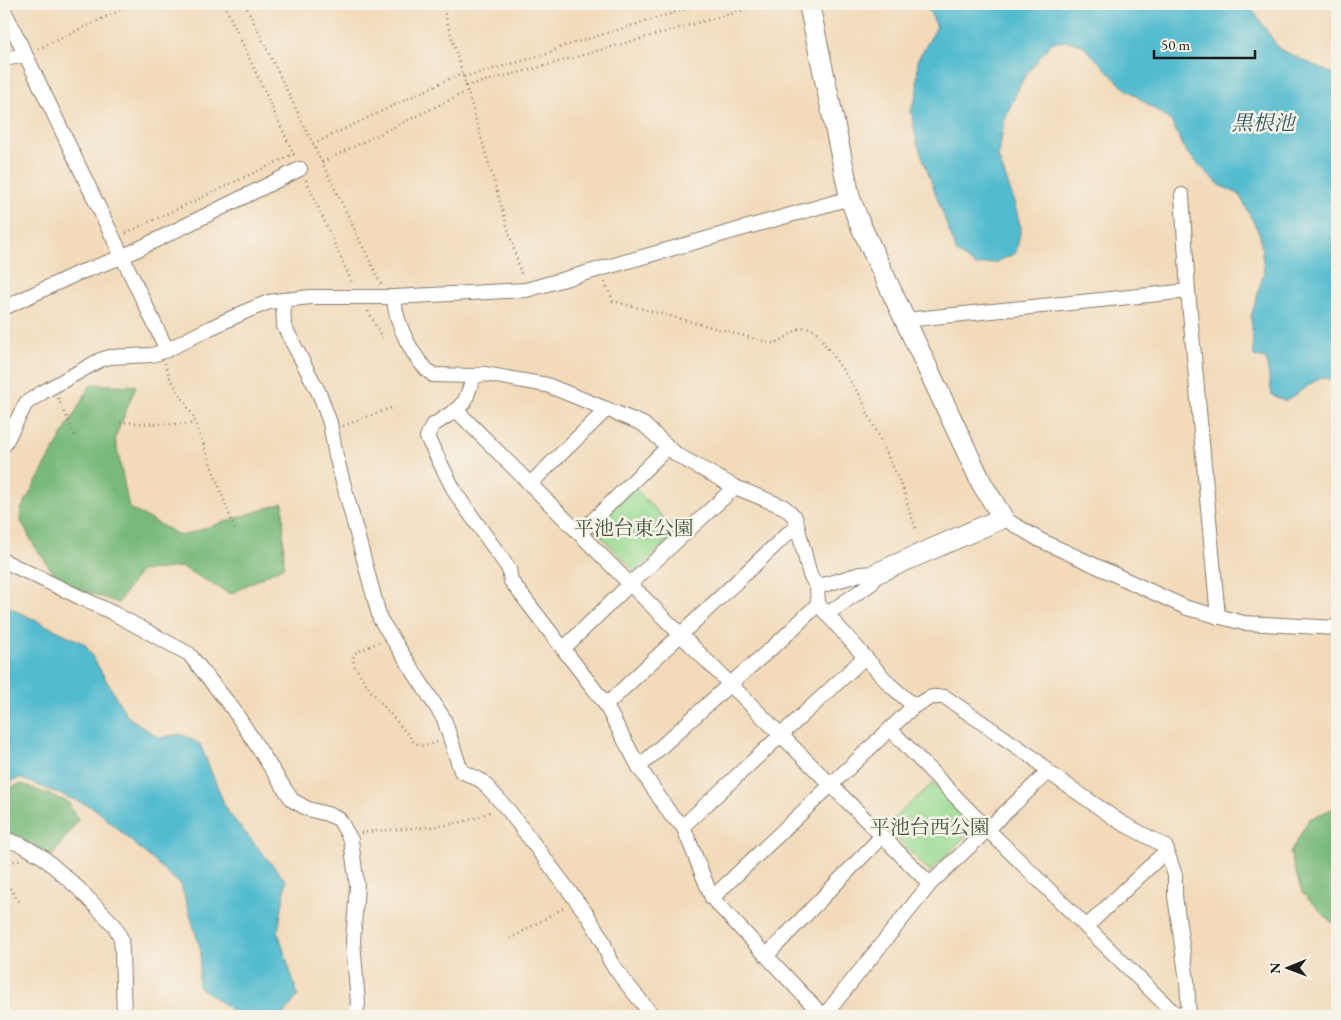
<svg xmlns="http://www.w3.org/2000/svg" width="1341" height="1020" viewBox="0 0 1341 1020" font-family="'EB Garamond','Noto Serif JP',serif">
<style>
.green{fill:#97da91;stroke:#5a7b56}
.forest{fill:#79ba7b;stroke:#4a6b4c}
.water{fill:#52bbcf;stroke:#376c76}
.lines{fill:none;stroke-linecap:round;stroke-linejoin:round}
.street-casing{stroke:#877b6b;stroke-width:16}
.secondary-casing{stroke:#877b6b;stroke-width:22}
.path{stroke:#877b6b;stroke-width:2.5;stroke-dasharray:1 4;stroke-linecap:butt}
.street{stroke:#fff;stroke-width:14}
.secondary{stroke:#fff;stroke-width:20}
.labels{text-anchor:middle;stroke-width:5;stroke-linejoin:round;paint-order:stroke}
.park-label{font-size:20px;fill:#41553f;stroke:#f7f3e8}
.water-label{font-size:21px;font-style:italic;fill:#325c64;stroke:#f7f3e8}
</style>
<rect width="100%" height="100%" fill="#f7f3e8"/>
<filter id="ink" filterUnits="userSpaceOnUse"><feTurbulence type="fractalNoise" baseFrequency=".02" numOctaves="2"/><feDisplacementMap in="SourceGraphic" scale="10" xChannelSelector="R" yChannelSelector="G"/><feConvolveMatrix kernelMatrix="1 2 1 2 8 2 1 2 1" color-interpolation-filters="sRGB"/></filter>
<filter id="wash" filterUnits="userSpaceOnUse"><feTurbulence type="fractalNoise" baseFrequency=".0096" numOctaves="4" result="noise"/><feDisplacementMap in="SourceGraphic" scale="20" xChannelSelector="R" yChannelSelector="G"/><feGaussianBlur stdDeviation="1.12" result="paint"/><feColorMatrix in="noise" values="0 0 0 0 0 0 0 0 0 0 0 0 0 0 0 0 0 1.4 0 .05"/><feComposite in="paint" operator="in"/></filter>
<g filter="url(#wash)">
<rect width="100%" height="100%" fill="#f2daba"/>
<g class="green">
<polygon points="634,487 677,532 636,572 593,528"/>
<polygon points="933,783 973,829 930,872 885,826"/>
</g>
<g class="forest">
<polygon points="91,384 136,386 115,438 129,508 181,536 283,503 284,566 230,594 182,567 140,571 118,603 60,582 35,547 21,521 21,509"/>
<polygon points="22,784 68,802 78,820 52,856 4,830 4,789"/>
<polygon points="1337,807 1337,924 1330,921 1302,893 1290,853 1309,819"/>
</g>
<g class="water">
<polygon points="912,4 1249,4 1279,49 1335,75 1337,80 1337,381 1321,377 1286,401 1272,395 1266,359 1254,356 1251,317 1264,272 1260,235 1239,194 1221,186 1207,173 1186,152 1171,121 1122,86 1083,45 1068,41 1052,42 1024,77 1005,117 998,157 1012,195 1021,228 1016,253 996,262 976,266 957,253 917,142 911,111 917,93 918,59 937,27 929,10"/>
<polygon points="4,605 85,644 127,716 159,738 181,734 200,744 227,811 286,881 278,932 298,996 282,1016 240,1016 198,986 201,951 181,885 94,808 20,778 4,784"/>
</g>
</g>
<g filter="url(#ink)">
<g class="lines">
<defs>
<g id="street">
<polyline points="4,10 167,350"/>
<polyline points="4,59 25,55"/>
<polyline points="1182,195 1188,291 1218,617"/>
<path d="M394 297C395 323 413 360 433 375L474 376 485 374 547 385 643 424 677 455 735 487 784 507 795 517 810 575 817 587 818 604 889 684 914 706 932 697H945L1035 759 1048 772 1120 822 1165 846 1175 875V896L1187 981 1189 1016"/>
<polyline points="283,300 284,326 320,395 330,423 336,456 380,619 444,719 461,771 482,781 509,811 588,916 603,941 610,961 622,978 653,1016"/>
<polyline points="4,308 76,274 122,257 300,169"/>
<polyline points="905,320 1188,291"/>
<polyline points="474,376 465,401 456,410 432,426 427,437 456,494 509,569 511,581 604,702 639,767 671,815 683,826 712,898 823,1016"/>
<polyline points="456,410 930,884"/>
<polyline points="4,445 26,403 43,392 100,360 110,357 152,355 167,350 208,329 249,310 269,302 283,300 311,297 394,297 526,290 850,198"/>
<polyline points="530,484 607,409"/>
<polyline points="1003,518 1040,540 1187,608 1244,623 1337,628"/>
<polyline points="580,533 668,447"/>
<polyline points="4,561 113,613 189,654 233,709 292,800 308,809 327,814 339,819 351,840 357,886 353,941 358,1004 355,1016"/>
<polyline points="817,587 860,574 877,573 872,583 827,614"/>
<polyline points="563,649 629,585 735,487"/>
<polyline points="606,705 787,534 798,527"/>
<polyline points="890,729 988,830 1174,1013 1187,1016"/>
<polyline points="639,767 730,684 781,640 818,604"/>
<polyline points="683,826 865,657"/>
<polyline points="4,839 22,845 43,857 79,889 115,926 121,939 122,951 124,1016"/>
<polyline points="712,898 914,706"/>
<polyline points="1086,927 1167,850"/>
<polyline points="767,955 882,836"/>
<polyline points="824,1016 930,884 1048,772"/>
</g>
<polyline id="secondary" points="809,4 850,198 859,222 982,484 1003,518 877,573"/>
</defs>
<use href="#street" class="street-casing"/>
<use href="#secondary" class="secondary-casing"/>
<g class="path">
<polyline points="224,4 295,157"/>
<polyline points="245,4 381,284"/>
<polyline points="442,4 522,277"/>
<polyline points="38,49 133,4"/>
<polyline points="464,77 547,54 561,47 703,4"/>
<polyline points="466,86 533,69 765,4"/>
<polyline points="313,144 451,78 463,74"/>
<polyline points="322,162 468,91"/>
<polyline points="306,180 353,285"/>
<polyline points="126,233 294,154"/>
<path d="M605 282 613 301 771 343C789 343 797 318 816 331L859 394 904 491 910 513 917 531"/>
<polyline points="368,311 382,338"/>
<polyline points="165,363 169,376 193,416 235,530"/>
<polyline points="58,398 76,438"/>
<polyline points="120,422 156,424 195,424"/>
<polyline points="343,426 393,407"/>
<path d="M379 642 355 653 353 658 354 665 371 691 414 742C423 748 428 745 437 742"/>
<path d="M361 833C404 826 454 832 493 810"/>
<polyline points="4,864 22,859"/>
<polyline points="4,880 20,903"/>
<polyline points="510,939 565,907"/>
</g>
<use href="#street" class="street"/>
<use href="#secondary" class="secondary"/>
</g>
</g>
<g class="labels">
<g class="park-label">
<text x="634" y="535">平池台東公園</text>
<text x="930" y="834">平池台西公園</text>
</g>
<g class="water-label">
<text x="1263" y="130">黒根池</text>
</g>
</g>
<rect width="1341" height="1020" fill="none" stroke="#f7f3e8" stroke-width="20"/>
<g transform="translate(1288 968) rotate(269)" stroke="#f7f3e8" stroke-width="4" paint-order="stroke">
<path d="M0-4L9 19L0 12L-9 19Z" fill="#1c1c1c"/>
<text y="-8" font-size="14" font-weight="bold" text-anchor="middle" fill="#1c1c1c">N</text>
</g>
<path d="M1154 50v8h101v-8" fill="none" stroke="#1c1c1c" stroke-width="2.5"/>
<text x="1161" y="50" font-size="15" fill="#1c1c1c" stroke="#f7f3e8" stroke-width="4" paint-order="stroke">50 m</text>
</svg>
